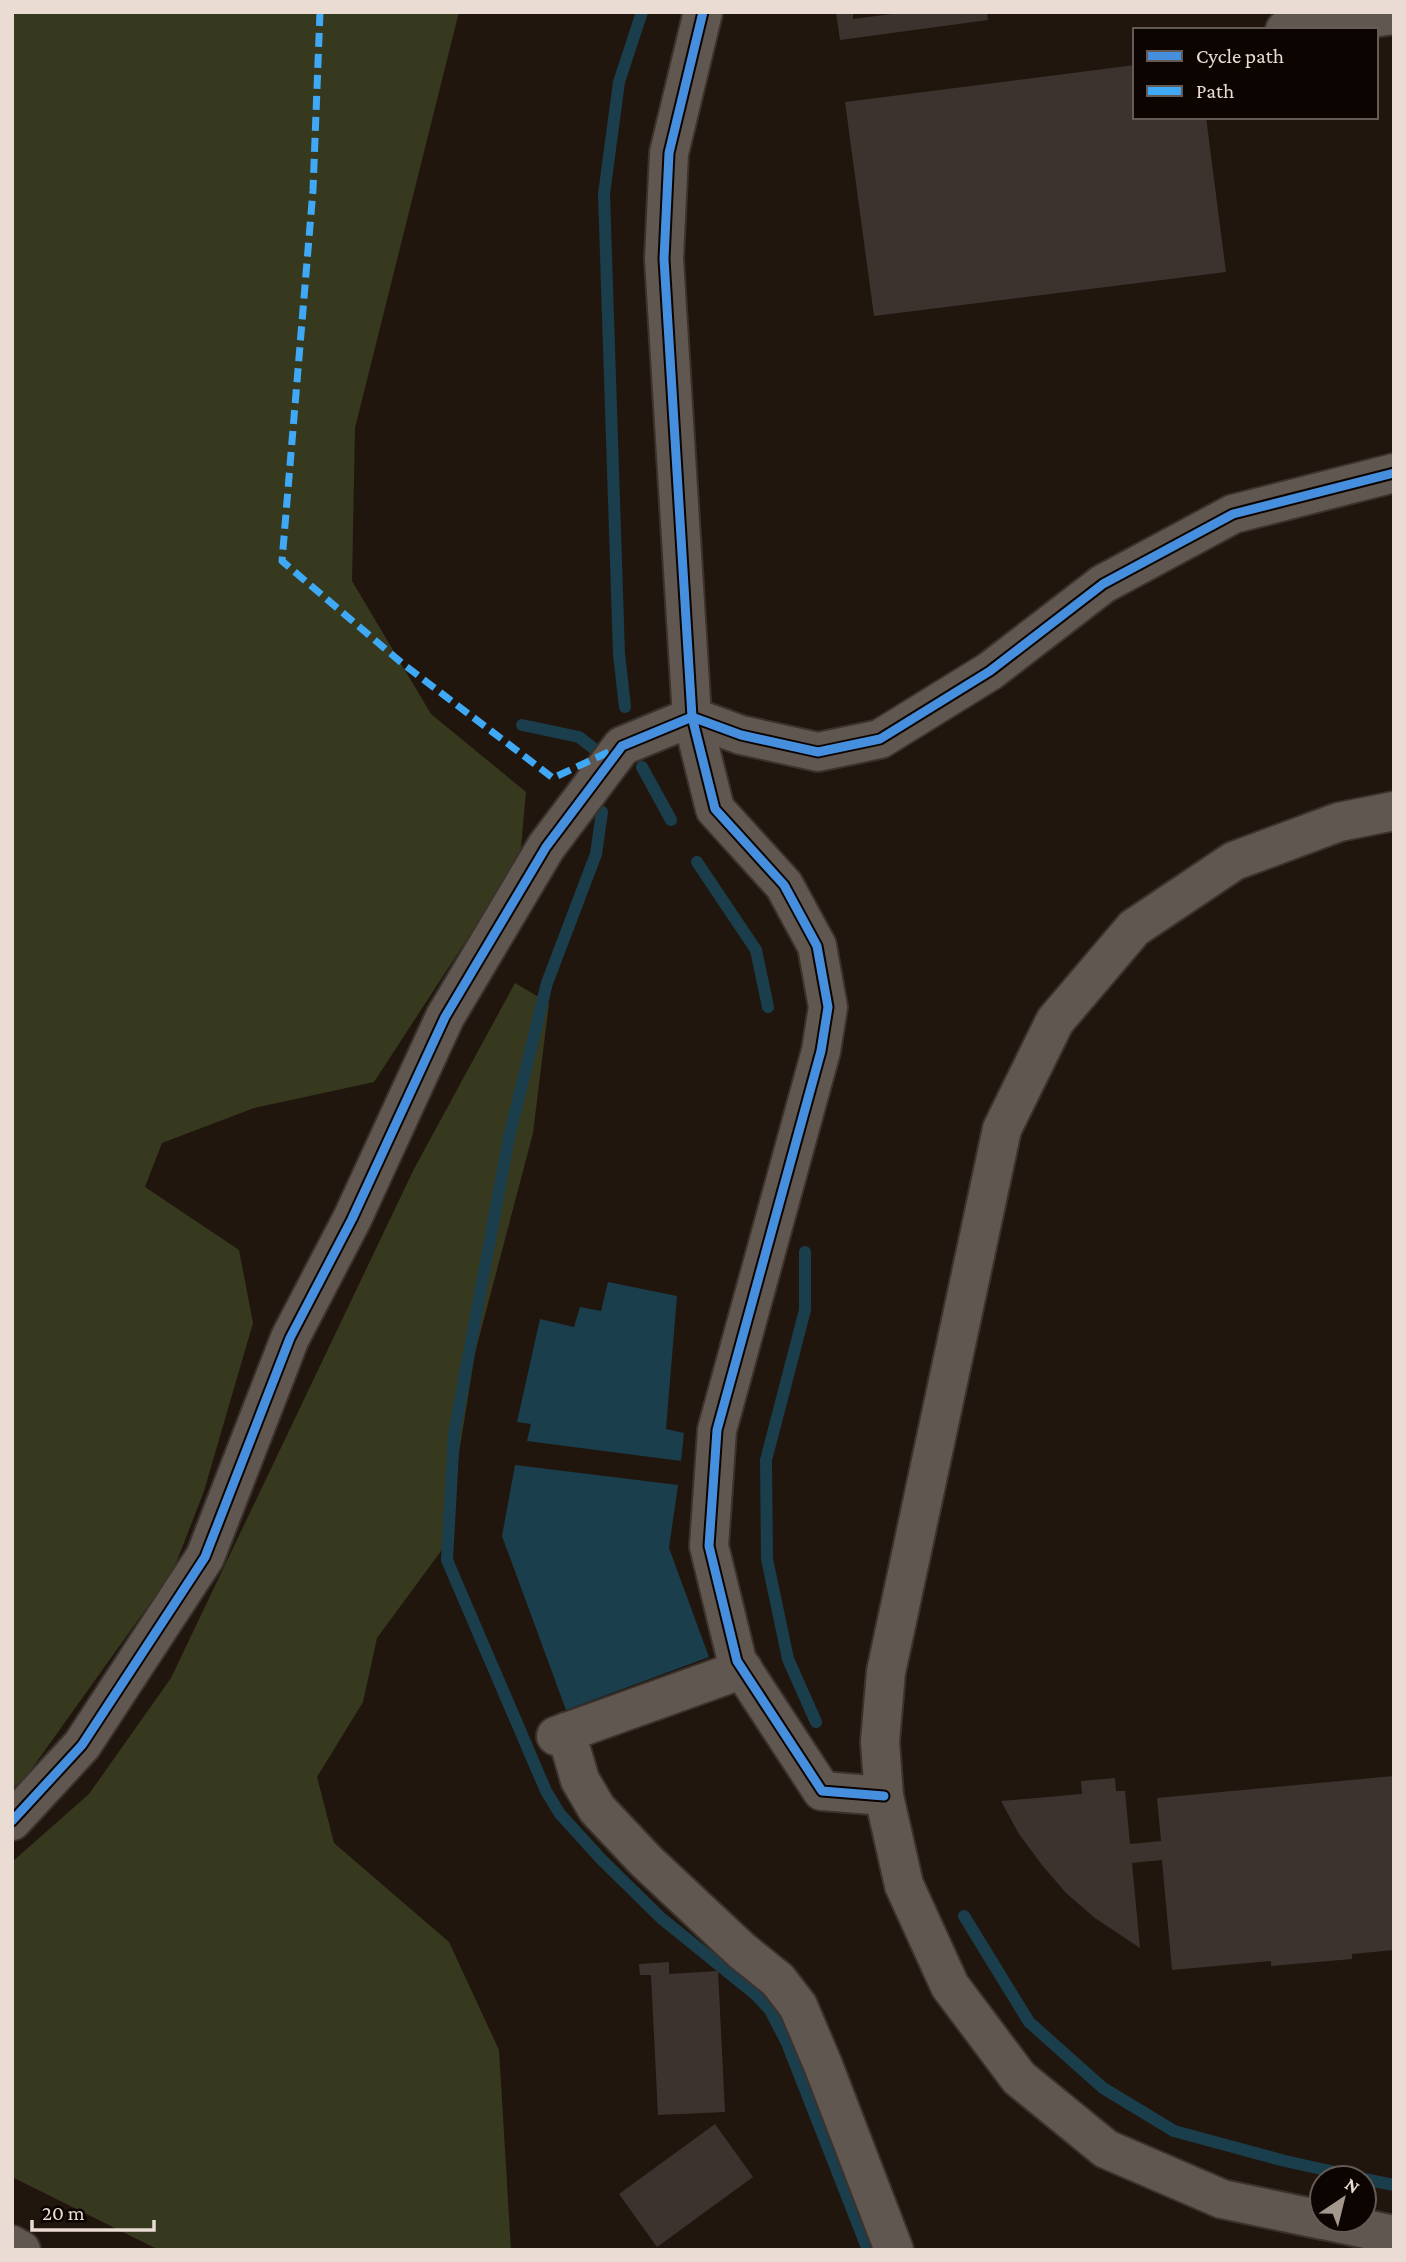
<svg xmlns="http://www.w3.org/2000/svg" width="1406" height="2262" viewBox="0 0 1406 2262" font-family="'Crimson Pro',serif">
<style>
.green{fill:#36391e}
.water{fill:#1a3e4b}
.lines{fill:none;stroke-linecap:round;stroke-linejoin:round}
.stream{stroke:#1a3e4b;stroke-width:12}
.building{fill:#3d332e}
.minor-casing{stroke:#3b322e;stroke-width:42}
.minor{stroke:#615751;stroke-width:38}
.quiet{stroke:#3fa9f5;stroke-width:7;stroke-dasharray:14 7;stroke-linecap:butt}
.cycleway-casing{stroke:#0c0401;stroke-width:13}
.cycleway{stroke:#468fdf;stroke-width:9}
</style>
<rect width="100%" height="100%" fill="#21160e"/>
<g class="green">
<polygon points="12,12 459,12 355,428 352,581 431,714 526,792 520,858 374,1082 254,1108 162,1143 145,1187 239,1250 253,1323 204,1491 173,1571 23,1781 12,1788"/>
<polygon points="515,983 549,1003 533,1133 475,1353 444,1547 377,1638 363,1702 317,1777 334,1843 449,1942 499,2050 511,2250 159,2250 12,2177 12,1862 89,1794 171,1678 414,1169"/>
</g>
<g class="water">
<polygon points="608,1282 677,1296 666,1429 684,1433 681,1461 527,1441 531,1424 517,1422 540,1319 574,1327 580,1307 601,1311"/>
<polygon points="515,1465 678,1485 669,1548 709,1657 566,1710 502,1536"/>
</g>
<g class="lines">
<g class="stream">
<polyline points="625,707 619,654 604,194 619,82 642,12"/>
<polyline points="522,725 579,737 593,748"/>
<polyline points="642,767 671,820"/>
<polyline points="602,812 596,854 547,983 509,1137 454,1434 447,1560 546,1791 560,1814 601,1859 661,1918 755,1994 770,2010 787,2043 868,2250"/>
<polyline points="697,862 756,950 768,1007"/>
<polyline points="805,1252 805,1310 766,1460 767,1559 788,1659 816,1722"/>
<polyline points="964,1916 1029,2022 1103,2088 1174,2131 1285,2161 1362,2178"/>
<polyline points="1364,2179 1394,2185"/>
</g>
</g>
<g class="building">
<polygon points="836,12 853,12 853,19 907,12 987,12 988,20 840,40"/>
<polygon points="1135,65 1135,117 1206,117 1226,272 874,316 845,102"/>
<polygon points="1394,1776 1394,1950 1352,1954 1352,1959 1271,1966 1271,1961 1172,1970 1162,1860 1132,1863 1140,1948 1095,1918 1066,1893 1042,1865 1019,1834 1001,1801 1082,1794 1081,1781 1115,1778 1116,1791 1125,1791 1130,1844 1161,1841 1157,1798"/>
<polygon points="669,1962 669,1974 718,1971 725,2112 658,2115 651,1975 640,1975 639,1964"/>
<polygon points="715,2124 753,2177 657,2247 619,2194"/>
</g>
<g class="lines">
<defs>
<g id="minor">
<polyline points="1285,30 1394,15"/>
<polyline points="566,1732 580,1780 597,1809 646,1861 742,1951 778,1980 798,2006 823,2065 894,2250"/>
<polyline points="556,1736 743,1669"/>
<polyline points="884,1796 822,1791 737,1661 709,1546 717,1430 821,1051 828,1007 817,946 784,885 715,809 692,717 741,735 818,752 880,739 990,671 1103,584 1233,514 1394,473"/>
<polyline points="12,1821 82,1745 205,1557 290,1338 352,1219 445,1017 546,847 622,746 692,717 664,259 669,153 703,12"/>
<polyline points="1322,2220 1222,2199 1106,2149 1019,2078 950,1986 904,1885 884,1796 880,1742 886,1672 1002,1129 1055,1021 1134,928 1234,861 1339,822 1394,811"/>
<polyline points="1323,2220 1394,2235"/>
<polyline points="12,2245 21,2250"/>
</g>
</defs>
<use href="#minor" class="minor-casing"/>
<use href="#minor" class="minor"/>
<polyline class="quiet" points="320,12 313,190 282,561 403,664 553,778 615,749"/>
<defs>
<g id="cycleway">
<polyline points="884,1796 822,1791 737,1661 709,1546 717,1430 821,1051 828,1007 817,946 784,885 715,809 692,717 741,735 818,752 880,739 990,671 1103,584 1233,514 1394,473"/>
<polyline points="12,1821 82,1745 205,1557 290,1338 352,1219 445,1017 546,847 622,746 692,717 664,259 669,153 703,12"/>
</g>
</defs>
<use href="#cycleway" class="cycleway-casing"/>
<use href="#cycleway" class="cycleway"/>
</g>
<rect width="1406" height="2262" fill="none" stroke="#eadcd2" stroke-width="28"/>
<rect x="1133" y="28" width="245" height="91" fill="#0c0401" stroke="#655a55" stroke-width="2"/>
<rect x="1147" y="51" width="35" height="10" fill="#468fdf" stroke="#655a55" stroke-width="2"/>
<text x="1196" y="63" font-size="21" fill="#eadcd2">Cycle path</text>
<rect x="1147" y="86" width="35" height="10" fill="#3fa9f5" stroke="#655a55" stroke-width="2"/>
<text x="1196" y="98" font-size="21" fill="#eadcd2">Path</text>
<g transform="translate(1343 2199) rotate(35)"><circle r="33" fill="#0c0401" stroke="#655a55" stroke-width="2"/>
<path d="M0-5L12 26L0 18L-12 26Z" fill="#a4978d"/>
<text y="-10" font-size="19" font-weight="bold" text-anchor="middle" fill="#eadcd2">N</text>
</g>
<path d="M32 2220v10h122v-10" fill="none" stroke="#eadcd2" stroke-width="3.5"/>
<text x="42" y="2220" font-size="21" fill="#eadcd2" stroke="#0c0401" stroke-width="5" paint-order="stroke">20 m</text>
</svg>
